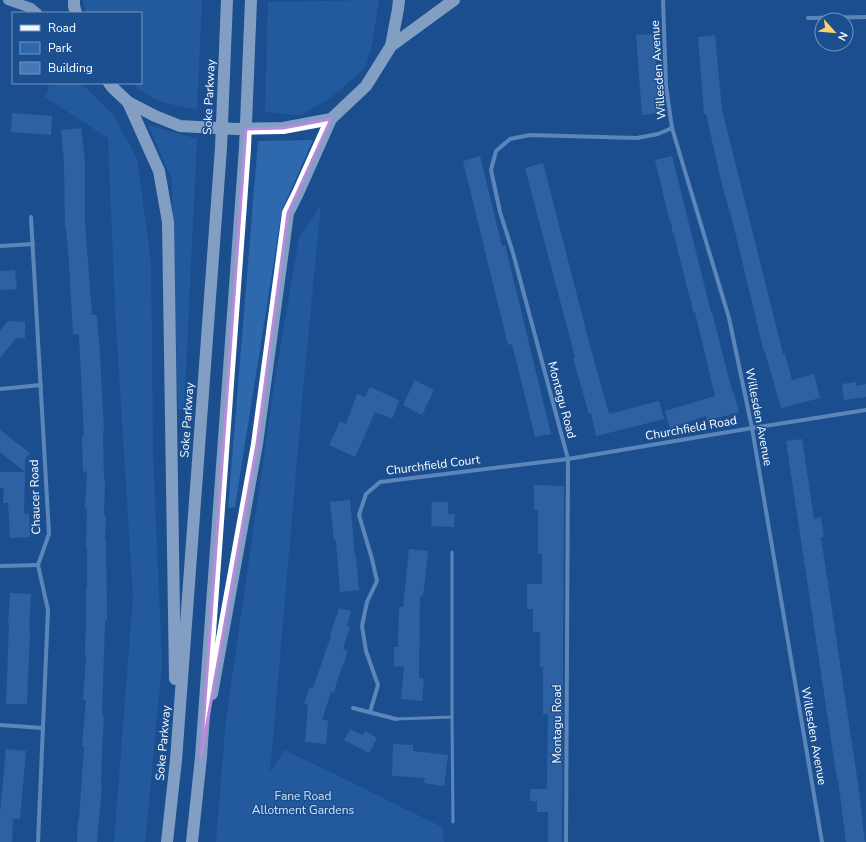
<svg xmlns="http://www.w3.org/2000/svg" width="866" height="842" viewBox="0 0 866 842" font-family="'Nunito Sans',sans-serif">
<style>
.green{fill:#2e69ad}
.building{fill:#4478b7}
.lines{fill:none;stroke-linecap:round;stroke-linejoin:round}
.lane{stroke:#a9c9ee;stroke-width:3}
.street{stroke:#a9c9ee;stroke-width:4}
.primary{stroke:#f0f6ff;stroke-width:10}
.highway{stroke:#fff;stroke-width:12}
.marked{fill:none;stroke:#b68bdc;stroke-width:3;stroke-linejoin:round}
.labels{text-anchor:middle;stroke-width:3;stroke-linejoin:round;paint-order:stroke}
.street-label{font-size:12px;fill:#fff;stroke:#1b4f8f}
.park-label{font-size:12px;fill:#cfe3fa;stroke:#1b4f8f}
</style>
<rect width="100%" height="100%" fill="#1b4f8f"/>
<g class="green">
<path d="M83 0H202L197 109C170 105 153 102 132 83H141V13H86Z"/>
<polygon points="379,0 372,44 365,68 329,99 301,115 265,112 268,2"/>
<polygon points="50,83 81,83 114,116 137,159 151,262 153,455 162,665 145,842 114,842 133,597 115,306 108,138 45,97"/>
<polygon points="148,125 197,139 184,410 178,409 172,180"/>
<polygon points="313,140 282,210 235,507 228,508 258,141"/>
<polygon points="321,205 305,367 270,772 285,750 442,827 444,842 216,842 226,720 275,379 299,238"/>
</g>
<g class="building">
<polygon points="654,34 658,86 657,86 661,113 642,115 636,35"/>
<polygon points="715,35 722,110 783,354 785,354 792,380 814,374 820,398 781,408 765,352 764,352 730,211 729,211 726,197 725,197 706,114 704,114 698,37"/>
<polygon points="12,113 52,116 51,135 11,132"/>
<polygon points="81,128 85,162 85,223 88,261 92,315 97,315 98,337 99,337 104,432 103,432 104,480 105,481 104,516 106,516 105,540 106,540 107,620 105,620 102,715 104,716 102,751 101,785 102,785 97,842 77,842 78,819 79,820 84,747 82,746 86,700 83,700 86,657 85,657 86,618 86,588 87,588 87,548 86,548 87,509 85,509 87,471 83,472 82,436 84,436 79,334 73,335 69,264 66,228 65,228 64,163 61,130"/>
<polygon points="480,156 502,246 505,245 551,434 535,437 512,344 508,345 463,161"/>
<polygon points="672,156 707,296 711,313 712,312 732,391 733,391 739,412 707,421 706,416 670,428 665,411 715,396 695,312 693,312 691,299 690,299 674,235 673,235 671,222 670,222 655,160"/>
<polygon points="543,163 590,346 609,414 659,401 664,419 596,436 591,413 589,414 573,358 575,357 525,168"/>
<polygon points="15,270 17,289 0,290 0,271"/>
<polygon points="8,321 25,322 25,338 16,338 0,358 0,331"/>
<polygon points="415,380 434,390 422,415 403,405"/>
<polygon points="856,382 856,386 866,384 866,397 844,400 842,384"/>
<polygon points="370,387 399,400 392,419 375,412 355,457 329,445 340,422 346,424 357,394 365,397"/>
<polygon points="0,430 30,453 25,459 25,472 0,452"/>
<polygon points="802,439 814,519 821,517 824,537 821,537 858,784 865,842 846,842 838,779 837,779 786,441"/>
<polygon points="0,472 25,472 24,514 29,514 30,537 10,538 8,503 3,503 4,488 0,488"/>
<polygon points="534,485 564,486 562,842 548,842 548,812 537,812 537,801 530,801 530,789 547,789 548,714 543,714 543,667 540,667 540,632 533,632 533,609 527,609 527,584 542,584 542,554 538,554 538,510 534,510"/>
<polygon points="350,500 355,557 356,557 359,590 340,592 336,540 334,540 330,502"/>
<polygon points="432,502 448,502 448,514 455,514 454,527 431,526"/>
<polygon points="409,549 428,551 423,596 420,595 419,678 424,679 422,701 401,699 404,667 394,666 394,647 398,647 399,607 403,607"/>
<polygon points="10,593 31,594 29,628 30,628 27,704 6,704 9,626 8,625"/>
<polygon points="339,608 351,611 347,626 350,627 343,649 348,651 337,681 334,693 331,692 322,720 328,720 326,744 305,742 308,704 304,703 310,687 313,688 331,636 330,636"/>
<polygon points="350,729 363,735 365,731 377,738 369,753 344,740"/>
<polygon points="393,744 413,745 413,751 448,755 444,786 424,783 425,778 392,776"/>
<polygon points="6,749 26,751 20,819 13,819 12,842 0,842 0,813"/>
</g>
<g class="lines">
<g class="lane">
<polyline points="452,717 453,822"/>
<polyline points="396,719 452,717 452,552"/>
</g>
<g class="street">
<polyline points="663,0 666,86 672,128 729,318 752,428 822,842"/>
<polyline points="808,18 866,17"/>
<polyline points="31,217 49,534 38,565 48,610 38,842"/>
<polyline points="0,246 33,244"/>
<polyline points="0,389 41,385"/>
<polyline points="0,566 38,565"/>
<polyline points="353,708 396,719"/>
<polyline points="370,712 378,685 366,651 362,626 367,602 377,581 372,559 359,515 366,494 380,482 568,459 752,428 866,410"/>
<polyline points="0,725 43,728"/>
<polyline points="566,842 568,459 513,253 500,212 491,170 496,151 510,139 530,135 637,138 658,134 672,128"/>
</g>
<polyline class="primary" points="8,0 31,8 37,13"/>
<g class="highway">
<polyline points="74,0 74,6 76,13"/>
<polyline points="391,46 454,0"/>
<polyline points="109,83 112,87 128,102 155,116 180,126 236,129 283,128 331,119 366,86 391,46 398,9 399,0"/>
<polyline points="128,102 159,171 168,222 175,679"/>
<polyline points="212,694 257,444 288,213 298,193 331,119"/>
<polyline points="167,842 176,760 221,148 227,0"/>
<polyline points="192,842 201,757 245,148 251,0"/>
</g>
</g>
<path d="M0 0H866V842H0ZM331 119 288 213 257 444 201 757 246 129 283 128Z" fill="#1b4f8f" fill-opacity=".55" fill-rule="evenodd"/>
<path class="marked" d="M331 119 288 213 257 444 201 757 246 129 283 128Z"/>
<g class="labels">
<g class="street-label">
<text transform="translate(658 70) rotate(-94)" y="4">Willesden Avenue</text>
<text transform="translate(209 97) rotate(-87)" y="4">Soke Parkway</text>
<text transform="translate(562 400) rotate(75)" y="4">Montagu Road</text>
<text transform="translate(759 417) rotate(79)" y="4">Willesden Avenue</text>
<text transform="translate(187 420) rotate(-86)" y="4">Soke Parkway</text>
<text transform="translate(691 428) rotate(-10)" y="4">Churchfield Road</text>
<text transform="translate(433 465) rotate(-7)" y="4">Churchfield Court</text>
<text transform="translate(35 497) rotate(-92)" y="4">Chaucer Road</text>
<text transform="translate(557 724) rotate(-90)" y="4">Montagu Road</text>
<text transform="translate(814 736) rotate(80)" y="4">Willesden Avenue</text>
<text transform="translate(163 743) rotate(-85)" y="4">Soke Parkway</text>
</g>
<g class="park-label">
<text x="303" y="800">Fane Road<tspan x="303" dy="14">Allotment Gardens</tspan></text>
</g>
</g>
<rect x="12" y="12" width="130" height="72" fill="#1b4f8f" stroke="#7695bc"/>
<rect x="20" y="25" width="20" height="6" fill="#f0f6ff" stroke="#7695bc"/>
<text x="48" y="32" font-size="12" fill="#ffffff">Road</text>
<rect x="20" y="42" width="20" height="12" fill="#2e69ad" stroke="#7695bc"/>
<text x="48" y="52" font-size="12" fill="#ffffff">Park</text>
<rect x="20" y="62" width="20" height="12" fill="#4478b7" stroke="#7695bc"/>
<text x="48" y="72" font-size="12" fill="#ffffff">Building</text>
<g transform="translate(834 32) rotate(117)"><circle r="19" fill="#1b4f8f" stroke="#7695bc"/>
<path d="M0-3L7 15L0 10L-7 15Z" fill="#ffd166"/>
<text y="-6" font-size="11" font-weight="bold" text-anchor="middle" fill="#ffffff">N</text>
</g>
</svg>
